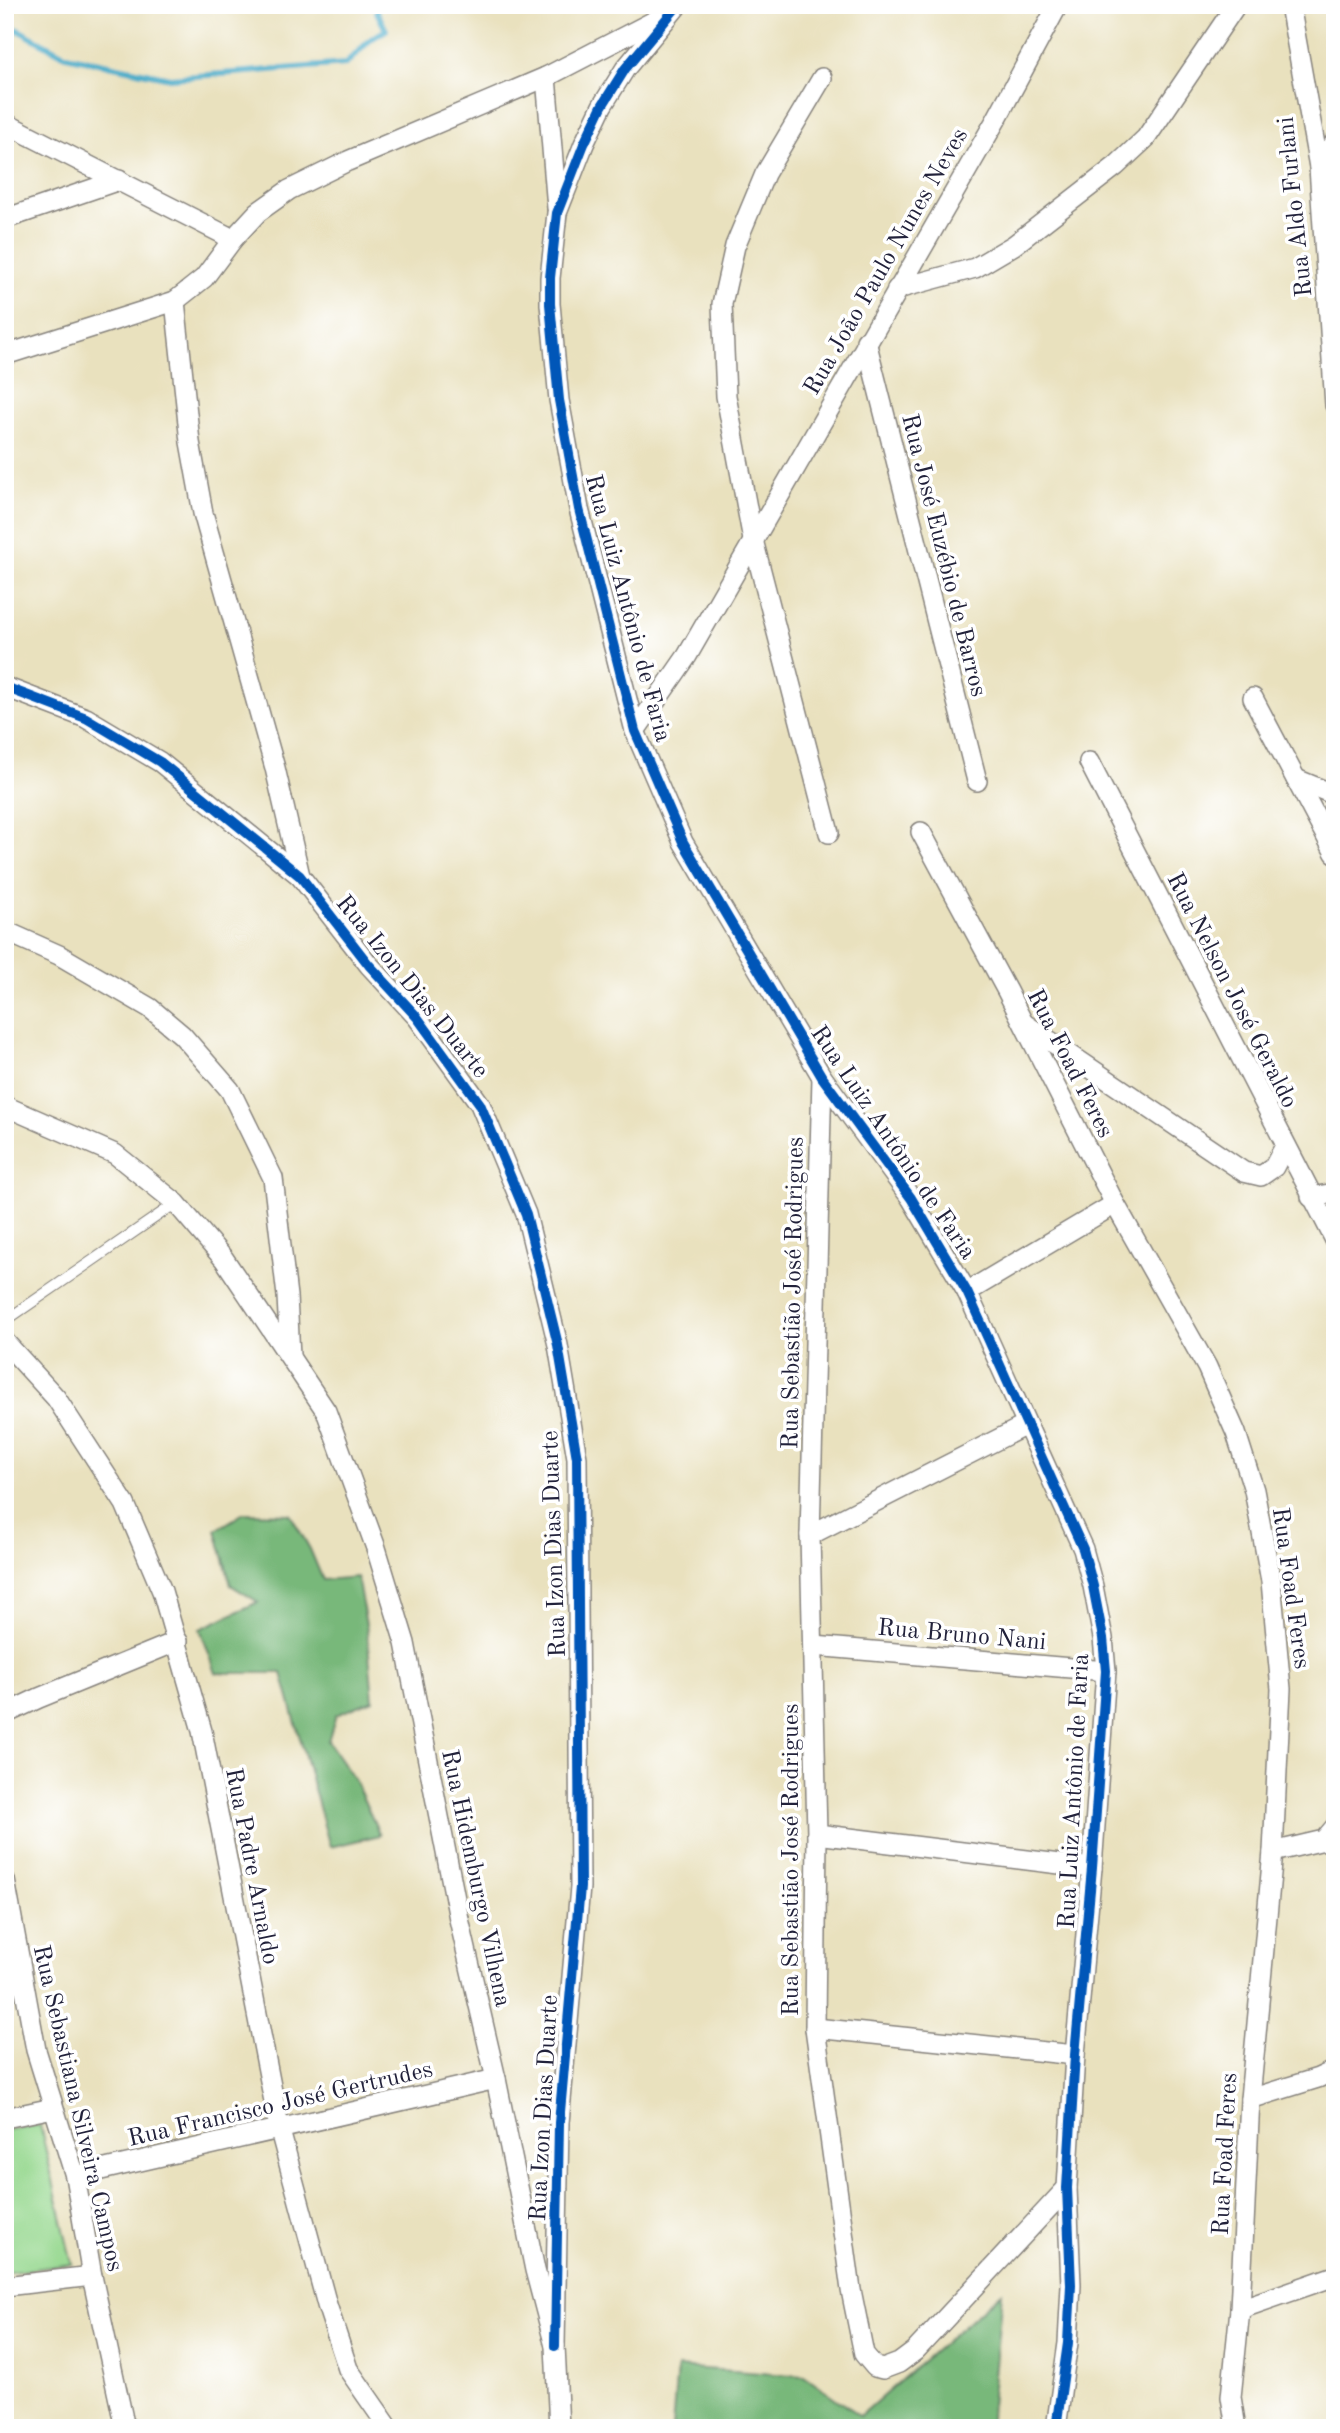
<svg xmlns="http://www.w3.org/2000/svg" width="1340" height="2433" viewBox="0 0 1340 2433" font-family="'Old Standard TT',serif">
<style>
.green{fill:#96d88f;stroke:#5c7d65;stroke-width:2}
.forest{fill:#78b87a;stroke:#4d6d5a;stroke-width:2}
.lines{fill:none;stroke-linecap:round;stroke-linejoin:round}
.stream{stroke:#49abc8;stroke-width:6}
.service-casing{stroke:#86827c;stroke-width:12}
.minor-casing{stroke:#86827c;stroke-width:22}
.service{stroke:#fff;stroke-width:10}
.minor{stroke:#fff;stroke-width:19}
.cycleway-casing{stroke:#fff;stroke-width:15}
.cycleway{stroke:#0057b8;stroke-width:10}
.labels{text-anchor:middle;stroke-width:7;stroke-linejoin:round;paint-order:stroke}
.street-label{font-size:24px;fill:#22223b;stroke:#fff}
</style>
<rect width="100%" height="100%" fill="#fff"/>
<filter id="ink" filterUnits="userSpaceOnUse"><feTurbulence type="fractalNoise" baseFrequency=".0143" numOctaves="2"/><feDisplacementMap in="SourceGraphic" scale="14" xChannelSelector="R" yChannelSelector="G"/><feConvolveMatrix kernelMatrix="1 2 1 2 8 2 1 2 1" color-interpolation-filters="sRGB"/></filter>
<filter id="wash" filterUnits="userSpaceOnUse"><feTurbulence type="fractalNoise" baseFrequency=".00686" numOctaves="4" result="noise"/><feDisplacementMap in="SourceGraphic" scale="28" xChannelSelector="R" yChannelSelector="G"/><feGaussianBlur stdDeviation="1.57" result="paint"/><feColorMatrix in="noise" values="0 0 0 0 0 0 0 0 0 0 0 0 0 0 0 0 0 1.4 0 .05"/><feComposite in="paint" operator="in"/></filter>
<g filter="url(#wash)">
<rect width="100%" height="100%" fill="#e9e1be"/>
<polygon class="green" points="40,2125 72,2264 5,2273 5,2130"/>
<g class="forest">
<polygon points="244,1513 290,1514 310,1549 323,1580 357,1577 367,1630 373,1700 336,1715 328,1741 355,1781 380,1835 330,1847 282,1673 216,1673 200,1629 258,1602 231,1585 216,1530"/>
<polygon points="1002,2292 989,2428 672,2428 677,2367 804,2376 860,2416"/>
</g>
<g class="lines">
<polyline class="stream" points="5,23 66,56 170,78 346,64 371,39 386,30 377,12 377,5"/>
</g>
</g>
<g filter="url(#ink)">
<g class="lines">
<defs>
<polyline id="service" points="5,1321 176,1203"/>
<g id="minor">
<polyline points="678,5 625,69 602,106 584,144 557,213 550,278 550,304 559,400 579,509 635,731 683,842 822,1077 911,1198 967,1292 1083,1549 1093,1586 1103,1638 1106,1671 1092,1868 1075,2055 1067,2188 1071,2285 1068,2343 1056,2428"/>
<polyline points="1290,5 1319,167 1335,405"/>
<polyline points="546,77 557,208"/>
<polyline points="822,78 765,174 735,246 722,304 726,396 753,540 829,833"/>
<polyline points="5,123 233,239"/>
<polyline points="1319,167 1335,142"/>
<polyline points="5,219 119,180"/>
<polyline points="897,289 975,268 1014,245 1116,166 1146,138 1236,5"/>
<polyline points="175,301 190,442 203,513 275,768 300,876"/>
<polyline points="866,341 977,781"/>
<polyline points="5,355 175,301 204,278 233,239 258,212 289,190 348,161 546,77 662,17"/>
<polyline points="5,687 86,718 160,762 300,876 369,965 417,1017 480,1104 526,1214 558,1345 577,1458 580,1887 559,2123 555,2346"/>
<polyline points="1253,698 1335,853"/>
<polyline points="635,731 687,656 996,120 1058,5"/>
<polyline points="1089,762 1335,1240"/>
<polyline points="1296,779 1335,795"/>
<polyline points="921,832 1007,991 1115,1204 1207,1367 1236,1433 1254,1490 1271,1581 1281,1689 1273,1852 1250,2099 1240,2309 1231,2397 1236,2428"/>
<polyline points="5,931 59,955 150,1008 182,1035 230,1090 273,1178 287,1296 290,1356"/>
<polyline points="1025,1024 1244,1172 1261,1176 1274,1167 1285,1146"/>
<polyline points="822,1077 810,1535 817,1834 815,2028 851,2290 864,2354 875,2367 883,2369 899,2363 915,2351 1067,2188"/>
<polyline points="5,1106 115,1154 176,1203 224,1259 326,1411 376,1548 405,1643 459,1919 496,2079 535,2270 555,2346 559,2428"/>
<polyline points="1311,1197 1335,1193"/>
<polyline points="967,1292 1115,1204"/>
<polyline points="5,1342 56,1398 84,1441 125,1504 162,1591 202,1731 279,2127 327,2305 348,2369 389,2428"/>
<polyline points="810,1535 1026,1425"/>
<polyline points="814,1646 1106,1671"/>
<polyline points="5,1714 39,1698 178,1641"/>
<polyline points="817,1834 1092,1868"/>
<polyline points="1273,1852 1324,1840 1335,1827"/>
<polyline points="5,1880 36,2050 75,2176 92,2276 125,2428"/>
<polyline points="815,2028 1075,2055"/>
<polyline points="1250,2099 1318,2078 1335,2070"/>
<polyline points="5,2118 53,2108"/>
<polyline points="75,2176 496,2079"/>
<polyline points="5,2286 92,2276"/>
<polyline points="1240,2309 1335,2276"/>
</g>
</defs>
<use href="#service" class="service-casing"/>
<use href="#minor" class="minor-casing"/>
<use href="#service" class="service"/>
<use href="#minor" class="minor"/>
<defs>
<g id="cycleway">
<polyline points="678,5 625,69 602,106 584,144 557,213 550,278 550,304 559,400 579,509 635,731 683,842 822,1077 911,1198 967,1292 1083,1549 1093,1586 1103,1638 1106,1671 1092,1868 1075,2055 1067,2188 1071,2285 1068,2343 1056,2428"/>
<polyline points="5,687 86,718 160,762 300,876 369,965 417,1017 480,1104 526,1214 558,1345 577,1458 580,1887 559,2123 555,2346"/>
</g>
</defs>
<use href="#cycleway" class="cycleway-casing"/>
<use href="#cycleway" class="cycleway"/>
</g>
</g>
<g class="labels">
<g class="street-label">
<text transform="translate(1294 207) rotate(-96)" y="8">Rua Aldo Furlani</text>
<text transform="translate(885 261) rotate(-60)" y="8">Rua João Paulo Nunes Neves</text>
<text transform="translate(945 555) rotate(76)" y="8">Rua José Euzébio de Barros</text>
<text transform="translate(629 608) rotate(75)" y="8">Rua Luiz Antônio de Faria</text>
<text transform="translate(413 986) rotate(51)" y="8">Rua Izon Dias Duarte</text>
<text transform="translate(1233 990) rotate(63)" y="8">Rua Nelson José Geraldo</text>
<text transform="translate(1071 1063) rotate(63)" y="8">Rua Foad Feres</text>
<text transform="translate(894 1142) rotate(56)" y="8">Rua Luiz Antônio de Faria</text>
<text transform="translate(792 1293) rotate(-89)" y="8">Rua Sebastião José Rodrigues</text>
<text transform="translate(553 1544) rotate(-92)" y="8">Rua Izon Dias Duarte</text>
<text transform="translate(1292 1588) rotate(82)" y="8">Rua Foad Feres</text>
<text transform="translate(962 1634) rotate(5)" y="8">Rua Bruno Nani</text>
<text transform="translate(1073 1791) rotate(-87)" y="8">Rua Luiz Antônio de Faria</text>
<text transform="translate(790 1860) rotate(-90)" y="8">Rua Sebastião José Rodrigues</text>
<text transform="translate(253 1866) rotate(79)" y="8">Rua Padre Arnaldo</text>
<text transform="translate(477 1878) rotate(78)" y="8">Rua Hidemburgo Vilhena</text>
<text transform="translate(280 2103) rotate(-13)" y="8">Rua Francisco José Gertrudes</text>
<text transform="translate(79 2108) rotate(77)" y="8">Rua Sebastiana Silveira Campos</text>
<text transform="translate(543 2108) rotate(-87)" y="8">Rua Izon Dias Duarte</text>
<text transform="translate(1224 2154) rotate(-87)" y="8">Rua Foad Feres</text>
</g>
</g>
<rect width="1340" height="2433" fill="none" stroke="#fff" stroke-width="28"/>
</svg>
